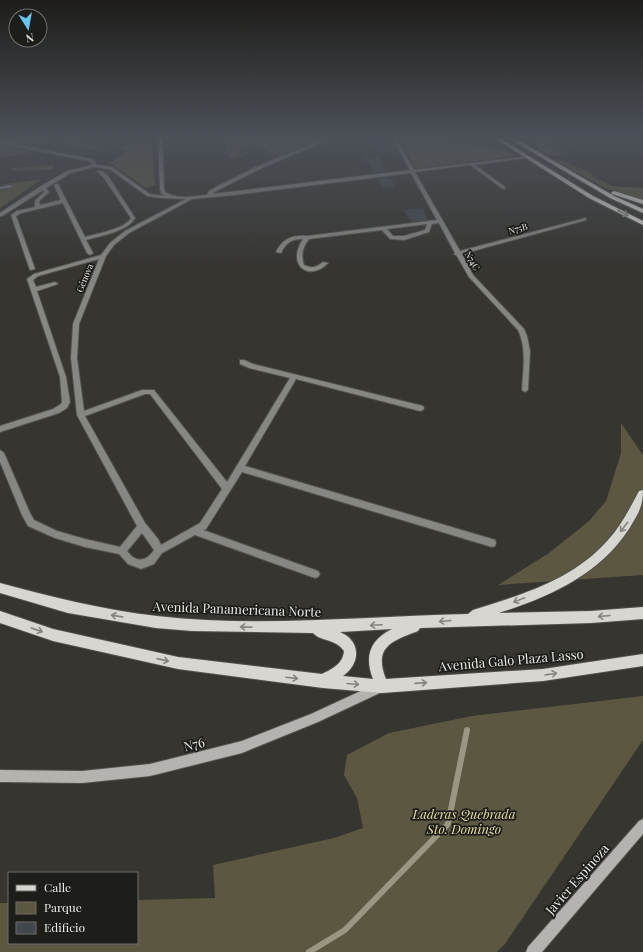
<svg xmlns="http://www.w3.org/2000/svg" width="643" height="952" viewBox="0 0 643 952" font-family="'Playfair Display',serif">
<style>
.green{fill:#5b5741}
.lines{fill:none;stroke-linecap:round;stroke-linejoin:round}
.stream{stroke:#9b9682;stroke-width:6}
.building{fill:#41474a}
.street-casing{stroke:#53524d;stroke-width:2}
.secondary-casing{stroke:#53524d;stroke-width:2}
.primary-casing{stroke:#53524d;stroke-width:2}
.street{fill:#868683;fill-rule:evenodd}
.secondary{fill:#b4b3af;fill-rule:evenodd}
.primary{fill:#d8d6d0;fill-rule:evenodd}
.oneway{stroke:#84837e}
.labels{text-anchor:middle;stroke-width:3.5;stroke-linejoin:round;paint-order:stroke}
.far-street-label{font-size:9px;fill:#eae9e6;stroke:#1d1d1a}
.near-street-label{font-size:13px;fill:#eae9e6;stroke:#1d1d1a}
.near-park-label{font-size:13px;font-style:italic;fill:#e7dca6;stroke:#1d1d1a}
</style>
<rect width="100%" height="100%" fill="#363530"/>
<g class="green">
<polygon points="0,136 58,136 26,154 0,157"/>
<polygon points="224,136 326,136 281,156 252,145 236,152 244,156 230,159 223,137"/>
<polygon points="397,136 417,136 505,150 515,156 420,168 415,167"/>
<polygon points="74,137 103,150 101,151 62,144"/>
<polygon points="528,138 573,143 573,145 548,143 548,147 560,152 562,155 547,155 539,151 539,147"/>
<polygon points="152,141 155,185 146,188 110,163 126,151 113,148 116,147"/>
<polygon points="553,159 560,160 592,173 592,176 612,186 643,188 643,199 607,189"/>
<polygon points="53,165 53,170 12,171 12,168"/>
<polygon points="42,179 0,208 0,185"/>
<polygon points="621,423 643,455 643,575 498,585 549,553 589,521 606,501 621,453"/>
<polygon points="643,696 643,740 505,944 497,952 0,952 0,903 9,903 9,943 137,943 137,900 215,898 213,865 334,838 363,828 357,798 344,775 347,755 389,733 472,716"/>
</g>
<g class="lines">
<polyline class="stream" points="309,952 345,930 448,824 467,730"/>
</g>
<g class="building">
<polygon points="385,137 395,152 375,152 367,138"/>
<polygon points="365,157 379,157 387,171 374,173"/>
<polygon points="390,177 395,186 383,187 377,179"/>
<polygon points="423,208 428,220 412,222 403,210"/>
</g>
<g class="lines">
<defs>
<g id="street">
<path d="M158 136H162L164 189 165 192C177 200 194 196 207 195L209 191 214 188 256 167 331 136H337L260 169 218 190 212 194 410 170 391 136H395L414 170 528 156V157L526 158 475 165 505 187V189H503L470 165 415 172 460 251 586 218V220L462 254 473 275 524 329 527 336 530 351 528 390 525 392 522 390C523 370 527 349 518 330L469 277 457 256 454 254 455 253 439 223 432 224 429 232 404 240 390 239 382 230 309 239C302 247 301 256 304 265 312 269 317 267 323 262L328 263C308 283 286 264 303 239 291 239 286 243 281 253L276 252C283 238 293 235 307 236L437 220 411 173 234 195 192 199 129 233 114 245 106 256 79 324 77 358 84 411 142 390H154L227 482 290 378 249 368 240 364V360H244L253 364 423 406 424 408 423 410 420 411 296 379 245 466 492 539 495 540 496 543 495 546 492 547 242 472 206 529 203 530 318 571 320 574 318 577 315 578 195 535 162 553 154 564 141 569 128 564 119 554 85 547 55 538 28 526 22 515 0 462V450L4 453 30 513 34 520 57 531 85 539 120 547 137 526 77 415 71 358 73 324 99 259 38 276 33 280 36 287 55 282 58 284 37 291 66 377 70 402 67 408 59 413 0 432V426L53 409 61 404 62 402 60 377 27 279 34 274 101 255 110 243 125 231 186 199 161 198 147 196 109 169 94 167 71 173 46 188 49 192 39 201 40 205 61 200 54 185 58 184 85 237C96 234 125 229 131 218L104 178 98 172V171H102L108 176 135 218C129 231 100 236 86 240L93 253 90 255 87 253 63 203 21 213 16 216 35 269 30 270 11 215 17 211 35 207V201L44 192 43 190 2 216H0V213L41 186 67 171 92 165 91 163 88 161 0 143V141L91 159 95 161 96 165 112 167 150 194 164 196 161 193 160 189ZM427 224 425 230 404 236H393L387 229ZM145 394H150L222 489 200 523 161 545 158 539 145 523 85 416ZM142 533 154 550C146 562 136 563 127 551Z"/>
<polygon points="10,185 12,186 12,187 0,189 0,187"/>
</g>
<g id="secondary">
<polygon points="380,682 384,683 385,687 384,691 318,722 242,753 150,776 82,783 0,782 0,770 82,771 150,764 242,741 311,714"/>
<polygon points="643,819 643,834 542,952 526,952 528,947 639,821"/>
</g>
<g id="primary">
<polygon points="491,136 497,136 593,196 643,221 643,225 589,198"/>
<polygon points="505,136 511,136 614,196 643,209 643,213 610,198"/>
<polygon points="614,191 643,200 643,204 612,194 611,193"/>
<path d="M643 490C643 507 638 514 629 529 599 575 549 597 499 613L591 611 643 607V619L591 623 420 628 418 631C392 641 373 647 386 679L543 669 643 654V666L543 681 382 693 323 688 178 669 53 641 0 623V611L53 629 178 657 322 674C332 669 343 664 344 651 335 638 321 642 313 633L192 631 156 628 68 613 0 593V583C52 597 103 610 157 616 260 628 364 616 468 614L473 610C521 595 573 580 608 540 621 526 630 508 639 491ZM392 629C370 640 364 656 373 679L343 676C361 663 361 641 340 632Z"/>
</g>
</defs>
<use href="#street" class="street-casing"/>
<use href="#secondary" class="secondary-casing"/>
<use href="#primary" class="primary-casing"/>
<use href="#street" class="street"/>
<use href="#secondary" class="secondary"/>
<use href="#primary" class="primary"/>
</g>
<defs><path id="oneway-shaft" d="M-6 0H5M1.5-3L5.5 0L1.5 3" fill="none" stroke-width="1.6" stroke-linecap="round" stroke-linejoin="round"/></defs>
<g class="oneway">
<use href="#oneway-shaft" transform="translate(623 213) rotate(28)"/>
<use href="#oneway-shaft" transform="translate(624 527) rotate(128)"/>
<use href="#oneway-shaft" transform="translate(519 600) rotate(158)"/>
<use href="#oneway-shaft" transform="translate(117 616) rotate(-170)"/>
<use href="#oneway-shaft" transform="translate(604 616) rotate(175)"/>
<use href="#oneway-shaft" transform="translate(445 621) rotate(175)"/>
<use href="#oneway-shaft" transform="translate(376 625) rotate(177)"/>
<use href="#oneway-shaft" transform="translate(246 627) rotate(-178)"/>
<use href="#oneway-shaft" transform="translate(37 630) rotate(19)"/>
<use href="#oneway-shaft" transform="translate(163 660) rotate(13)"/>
<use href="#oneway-shaft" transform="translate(551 674) rotate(-9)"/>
<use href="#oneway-shaft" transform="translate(292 678) rotate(7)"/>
<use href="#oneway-shaft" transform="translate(421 683) rotate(-4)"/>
<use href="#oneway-shaft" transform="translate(353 684) rotate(5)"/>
</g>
<linearGradient id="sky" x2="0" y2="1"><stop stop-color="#1e1d1a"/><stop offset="0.51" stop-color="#4c5159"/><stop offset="1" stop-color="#4c5159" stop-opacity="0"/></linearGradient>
<rect width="643" height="269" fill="url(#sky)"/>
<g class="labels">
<g class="far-street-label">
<text transform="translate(518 229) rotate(-15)" y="3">N75B</text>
<text transform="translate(472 261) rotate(59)" y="3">N74C</text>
<text transform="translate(85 278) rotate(-68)" y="3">Génova</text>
</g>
<g class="near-street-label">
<text transform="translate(237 609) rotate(2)" y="5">Avenida Panamericana Norte</text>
<text transform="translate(511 660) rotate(-5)" y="5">Avenida Galo Plaza Lasso</text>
<text transform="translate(194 744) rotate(-14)" y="5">N76</text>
<text transform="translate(577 879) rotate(-49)" y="5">Javier Espinoza</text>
</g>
<g class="near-park-label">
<text x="464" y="819">Laderas Quebrada<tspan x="464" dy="15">Sto. Domingo</tspan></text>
</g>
</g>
<rect x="8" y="872" width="130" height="72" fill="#1d1d1a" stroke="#6f6f6c"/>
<rect x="16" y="885" width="20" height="6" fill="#d8d6d0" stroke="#6f6f6c"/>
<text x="44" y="892" font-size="12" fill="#eae9e6">Calle</text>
<rect x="16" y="902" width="20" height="12" fill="#5b5741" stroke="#6f6f6c"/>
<text x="44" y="912" font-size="12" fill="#eae9e6">Parque</text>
<rect x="16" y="922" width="20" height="12" fill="#41474a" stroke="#6f6f6c"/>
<text x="44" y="932" font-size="12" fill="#eae9e6">Edificio</text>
<g transform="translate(28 28) rotate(169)"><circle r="19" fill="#1d1d1a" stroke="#6f6f6c"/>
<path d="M0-3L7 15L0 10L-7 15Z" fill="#68c4f0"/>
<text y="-6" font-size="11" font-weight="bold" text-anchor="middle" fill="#eae9e6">N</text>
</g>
</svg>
